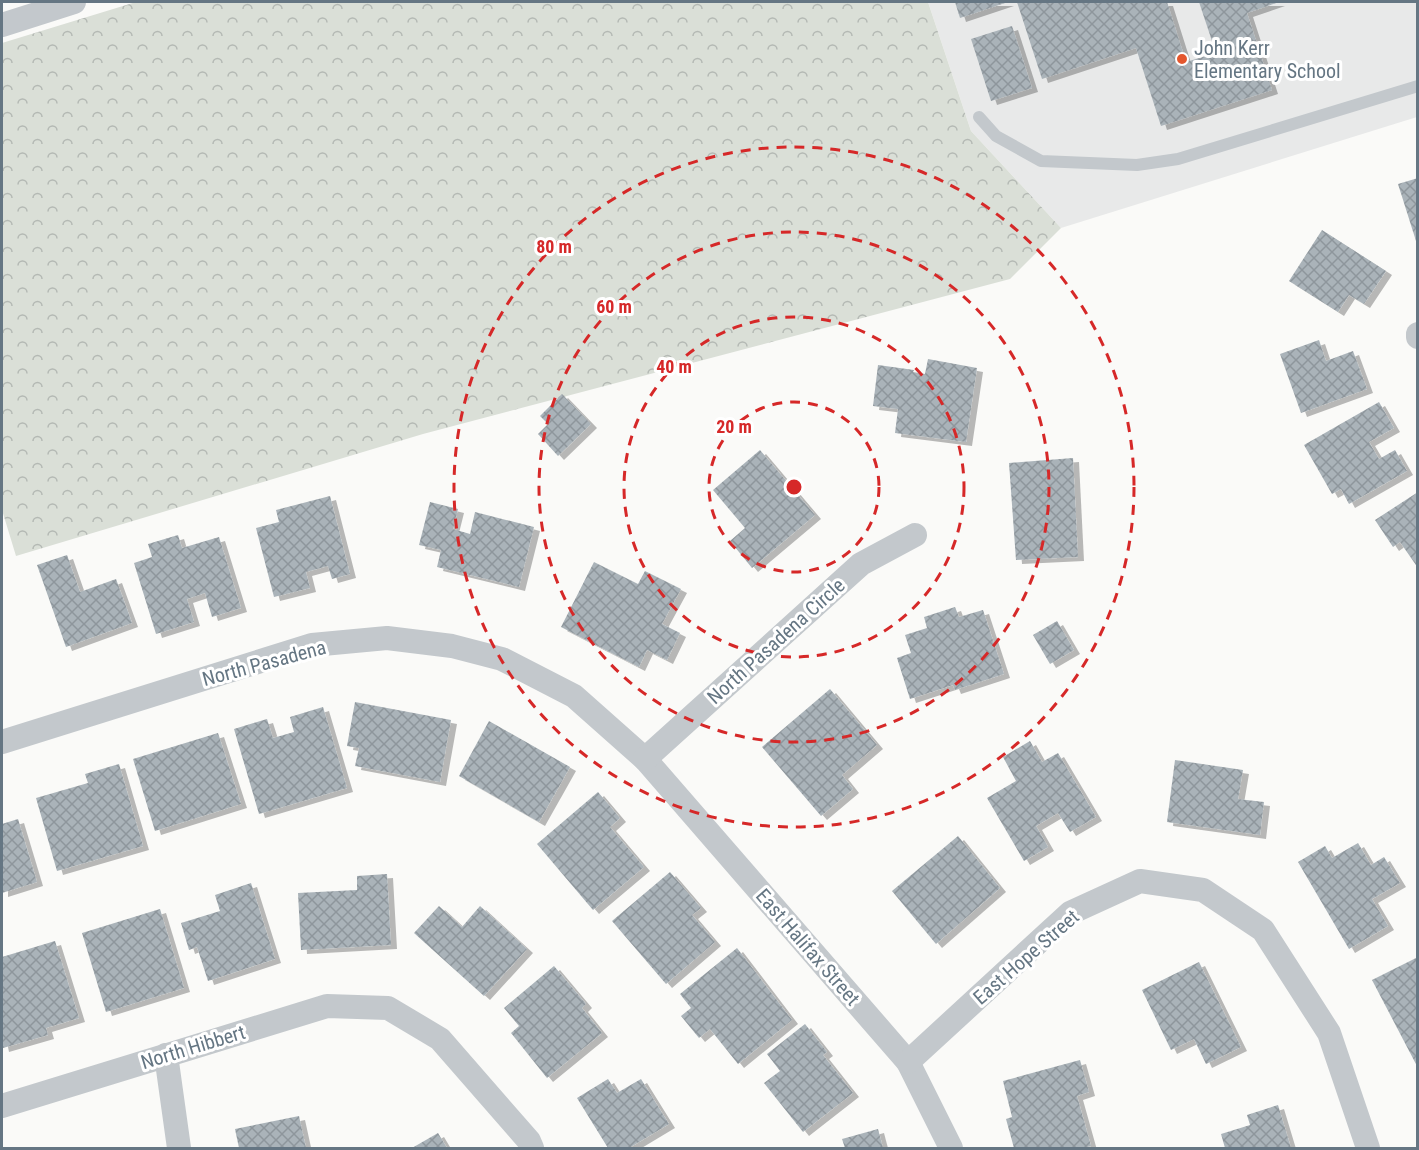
<svg xmlns="http://www.w3.org/2000/svg" width="1419" height="1150" viewBox="0 0 1419 1150" font-family="'Roboto Condensed',sans-serif">
<style>
.built{fill:#e8e9e9}
.park{fill:url(#park-crowns)}
.building{fill:url(#building-cross-hatch);filter:url(#shadow)}
.lines{fill:none;stroke-linecap:round;stroke-linejoin:round}
.lane{stroke:#c3c8cc;stroke-width:12}
.street{stroke:#c3c8cc;stroke-width:24}
.ring{fill:none;stroke:#d62828;stroke-width:3;stroke-dasharray:10 8}
.poi-dot{fill:#e4572e;stroke:#fff;stroke-width:2}
.labels{text-anchor:middle;stroke-width:6;stroke-linejoin:round;paint-order:stroke}
.poi-label{font-size:20px;fill:#657683;stroke:#fff;text-anchor:start}
.street-label{font-size:20px;fill:#657683;stroke:#fff}
.centre{fill:#d62828;stroke:#fff;stroke-width:3}
.ring-label{font-size:18px;text-anchor:middle;font-weight:bold;fill:#d62828;stroke:#fff;stroke-width:6;stroke-linejoin:round;paint-order:stroke}
</style>
<defs>
<pattern id="park-crowns" width="20" height="18" patternUnits="userSpaceOnUse" patternTransform="scale(1.5)"><rect width="20" height="18" fill="#dadfd7"/><path d="M2 6a3 3 0 1 1 6 0M12 15a3 3 0 1 1 6 0" fill="none" stroke="#b4b9b4"/></pattern>
<pattern id="building-cross-hatch" width="8" height="8" patternUnits="userSpaceOnUse" patternTransform="scale(1.5)"><rect width="8" height="8" fill="#aab3b9"/><path d="M0 0l8 8M0 8l8-8" fill="none" stroke="#8e969c"/></pattern>
<filter id="shadow"><feDropShadow dx="6" dy="4" stdDeviation="0" flood-color="#0004"/></filter>
</defs>
<rect width="100%" height="100%" fill="#fafaf8"/>
<polygon class="built" points="928,2 1417,2 1417,117 1061,228 971,131"/>
<polygon class="park" points="136,2 928,2 971,131 1061,228 1010,279 423,434 16,556 2,510 2,43"/>
<g class="building">
<polygon points="955,2 1008,2 960,18"/>
<polygon points="1017,2 1167,2 1186,62 1216,53 1199,2 1279,2 1247,13 1272,90 1161,126 1136,48 1042,79"/>
<polygon points="1012,26 1032,88 991,101 971,39"/>
<polygon points="1418,178 1418,240 1416,241 1398,184"/>
<polygon points="1322,230 1386,271 1364,304 1349,295 1338,312 1289,281"/>
<polygon points="1319,340 1326,361 1353,351 1367,389 1301,413 1280,354"/>
<polygon points="928,359 977,368 966,442 895,433 898,409 873,406 878,365 914,370 913,372 925,374"/>
<polygon points="562,394 591,424 558,456 538,434 548,424 540,416"/>
<polygon points="1379,402 1394,428 1369,442 1379,459 1395,450 1407,471 1349,504 1341,489 1332,494 1304,445"/>
<polygon points="760,450 815,515 752,568 730,541 745,528 713,490"/>
<polygon points="1073,458 1078,557 1016,560 1009,463"/>
<polygon points="1418,492 1418,568 1400,542 1393,547 1375,520"/>
<polygon points="330,496 350,574 332,579 328,566 306,572 310,588 274,597 256,528 279,522 276,510"/>
<polygon points="430,502 458,509 453,529 470,534 475,512 534,527 519,587 437,567 441,550 419,545"/>
<polygon points="178,535 182,548 219,537 241,608 212,617 205,593 187,599 194,622 156,634 134,563 152,557 148,544"/>
<polygon points="67,555 80,592 116,579 132,623 66,647 37,565"/>
<polygon points="594,562 638,584 645,571 681,589 662,624 680,633 667,660 647,650 639,667 561,627"/>
<polygon points="955,607 959,617 983,610 1004,674 955,690 953,685 910,699 897,658 911,653 905,635 927,628 924,617"/>
<polygon points="1057,621 1074,650 1050,664 1033,635"/>
<polygon points="830,689 877,745 842,775 853,789 821,816 762,747"/>
<polygon points="355,702 451,720 440,782 355,766 359,748 347,746"/>
<polygon points="323,707 347,788 259,814 234,729 267,719 273,738 294,732 290,717"/>
<polygon points="489,721 570,767 539,822 459,776"/>
<polygon points="218,733 241,804 155,831 133,759"/>
<polygon points="1030,741 1042,762 1058,753 1096,817 1070,832 1058,813 1036,826 1048,847 1024,861 987,798 1016,781 1003,757"/>
<polygon points="1175,760 1243,770 1238,799 1264,802 1260,835 1167,822"/>
<polygon points="119,764 143,846 57,871 36,798 88,783 85,774"/>
<polygon points="598,792 620,818 610,827 644,867 593,910 537,844"/>
<polygon points="18,819 37,882 2,893 2,824"/>
<polygon points="958,836 1000,888 936,944 892,891"/>
<polygon points="1358,843 1371,865 1384,857 1400,883 1372,899 1388,926 1349,949 1298,862 1325,846 1332,858"/>
<polygon points="670,872 701,908 692,915 715,942 666,984 612,921"/>
<polygon points="387,874 391,945 301,950 298,893 357,890 357,876"/>
<polygon points="251,883 275,959 208,981 197,947 189,950 181,923 220,911 215,895"/>
<polygon points="439,906 462,927 480,906 527,949 484,996 414,933"/>
<polygon points="160,909 184,988 106,1012 82,933"/>
<polygon points="55,941 79,1018 46,1028 48,1035 3,1048 2,1043 2,957"/>
<polygon points="737,948 792,1020 738,1064 710,1029 699,1038 681,1016 691,1008 680,994"/>
<polygon points="1418,957 1418,1068 1372,980"/>
<polygon points="1199,962 1241,1047 1206,1064 1194,1039 1171,1050 1142,990"/>
<polygon points="554,966 586,1004 582,1008 602,1033 547,1078 511,1033 519,1026 504,1008"/>
<polygon points="805,1024 827,1052 823,1055 853,1093 803,1132 764,1083 780,1071 767,1054"/>
<polygon points="1080,1060 1089,1092 1077,1096 1091,1146 1081,1148 1014,1148 1006,1119 1012,1117 1003,1081"/>
<polygon points="608,1079 617,1093 641,1079 669,1124 629,1148 608,1148 577,1098"/>
<polygon points="1278,1105 1291,1148 1225,1148 1221,1134 1250,1125 1247,1115"/>
<polygon points="299,1116 306,1148 239,1148 235,1129"/>
<polygon points="878,1129 883,1148 845,1148 842,1139"/>
<polygon points="438,1133 447,1148 412,1148"/>
</g>
<g class="lines">
<polyline class="lane" points="979,117 996,136 1041,161 1137,165 1178,159 1418,86"/>
<g class="street">
<polyline points="2,25 74,2"/>
<polyline points="1418,334 1418,337"/>
<polyline points="2,742 312,645 387,638 452,646 502,659 574,696 645,759 908,1062 951,1148"/>
<polyline points="645,759 861,564 915,535"/>
<polyline points="166,1055 179,1148"/>
<polyline points="908,1062 1070,913 1140,881 1203,890 1263,930 1329,1033 1368,1148"/>
<polyline points="2,1106 327,1006 388,1008 440,1039 529,1141 532,1148"/>
</g>
</g>
<g class="ring">
<circle cx="794" cy="487" r="85"/>
<circle cx="794" cy="487" r="170"/>
<circle cx="794" cy="487" r="255"/>
<circle cx="794" cy="487" r="340"/>
</g>
<circle class="poi-dot" cx="1182" cy="59" r="6"/>
<g class="labels">
<g class="poi-label">
<text x="1194" y="55">John Kerr<tspan x="1194" dy="23">Elementary School</tspan></text>
</g>
<g class="street-label">
<text transform="translate(776 641) rotate(-42)" y="7">North Pasadena Circle</text>
<text transform="translate(264 663) rotate(-15)" y="7">North Pasadena</text>
<text transform="translate(808 947) rotate(49)" y="7">East Halifax Street</text>
<text transform="translate(1026 957) rotate(-41)" y="7">East Hope Street</text>
<text transform="translate(193 1047) rotate(-17)" y="7">North Hibbert</text>
</g>
</g>
<circle cx="794" cy="487" r="9" class="centre"/>
<g class="ring-label">
<text x="554" y="253">80 m</text>
<text x="614" y="313">60 m</text>
<text x="674" y="373">40 m</text>
<text x="734" y="433">20 m</text>
</g>
<rect width="1419" height="1150" fill="none" stroke="#657683" stroke-width="6"/>
</svg>
